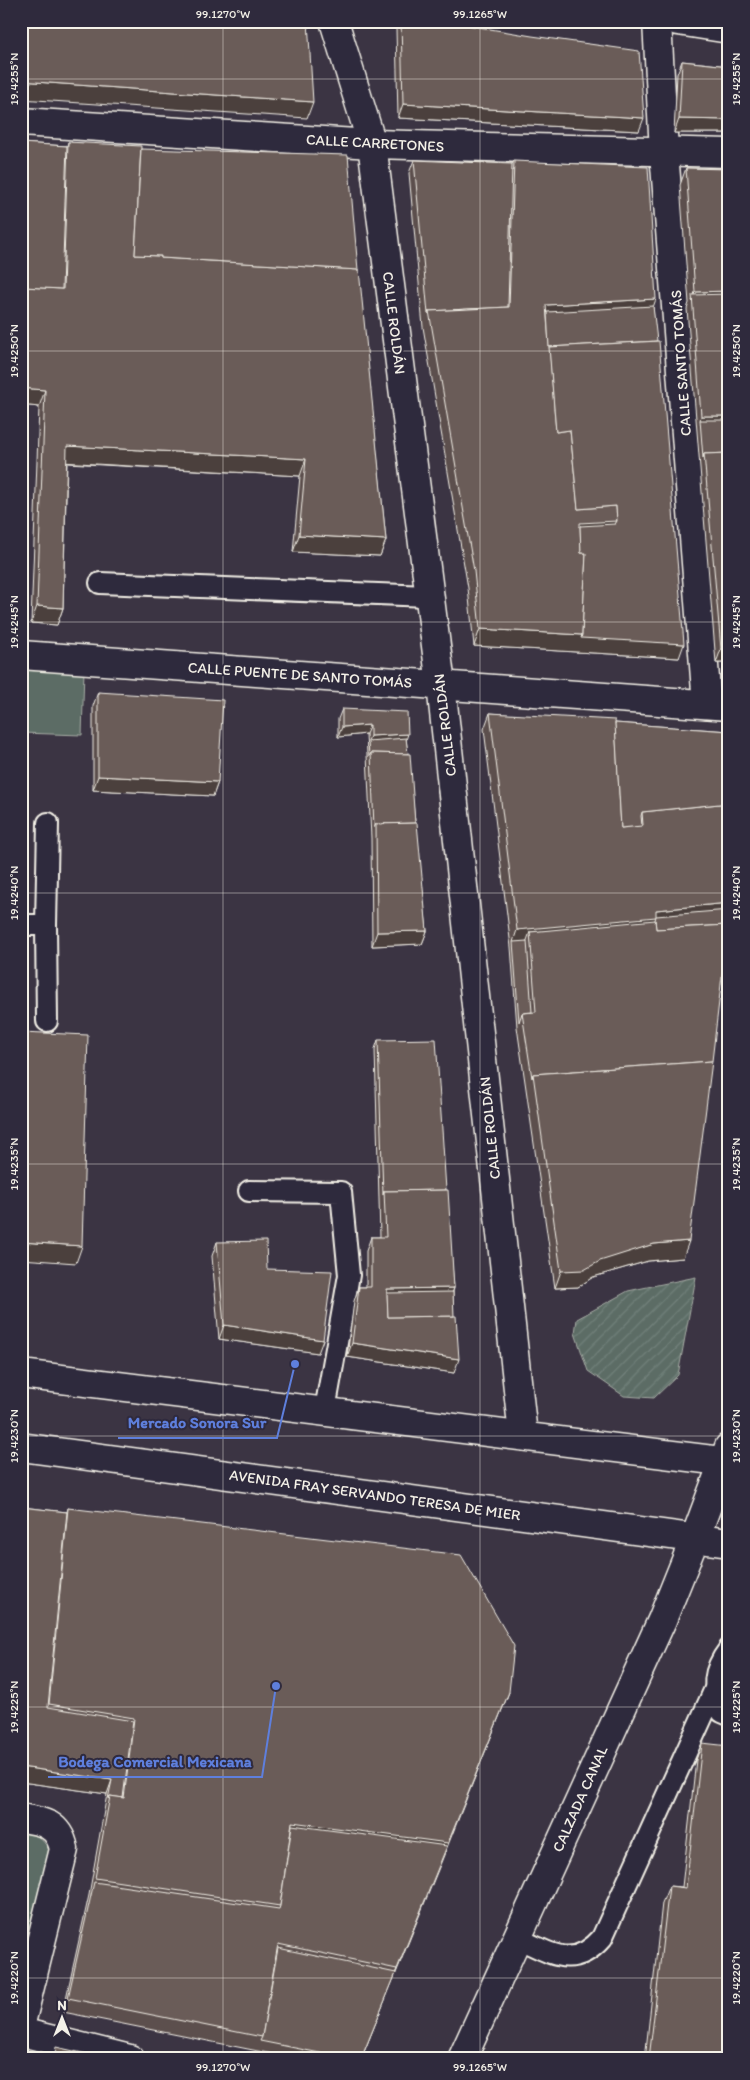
<svg xmlns="http://www.w3.org/2000/svg" width="750" height="2080" viewBox="0 0 750 2080" font-family="Itim,sans-serif">
<style>
.park{fill:#5b6c65;stroke:#a8aea6}
.garden{fill:url(#garden-furrows);stroke:#a8aea6}
.lines{fill:none;stroke-linecap:round;stroke-linejoin:round}
.lane-casing{stroke:#f4f1e8;stroke-width:24}
.street-casing{stroke:#f4f1e8;stroke-width:31}
.primary-casing{stroke:#f4f1e8;stroke-width:31}
.lane{stroke:#2f2a3d;stroke-width:20}
.street{stroke:#2f2a3d;stroke-width:28}
.primary{stroke:#2f2a3d;stroke-width:28}
.wall{fill:#5c4f4d;stroke:#f4f1e8}
.shaded-wall{fill:#4b403e;stroke:#f4f1e8}
.building{fill:#6b5c59;stroke:#f4f1e8}
.ticks{fill:none;stroke:#f4f1e8;stroke-width:1;stroke-opacity:0.45}
.labels{text-anchor:middle;stroke-width:4;stroke-linejoin:round;paint-order:stroke}
.street-label{font-size:15px;fill:#f4f1e8;stroke:#2f2a3d}
.leader{fill:none;stroke:#5e7fdd;stroke-width:2}
.callout-dot{fill:#5e7fdd;stroke:#2f2a3d;stroke-width:2}
.callout-label{font-size:16px;text-anchor:middle;font-weight:bold;fill:#5e7fdd;stroke:#2f2a3d;stroke-width:4;stroke-linejoin:round;paint-order:stroke}
.neatline{fill:none;stroke:#f4f1e8;stroke-width:2}
.ticks-label{font-size:12px;text-anchor:middle;fill:#f4f1e8}
</style>
<defs>
<pattern id="garden-furrows" width="10" height="10" patternUnits="userSpaceOnUse" patternTransform="scale(1.25)"><rect width="10" height="10" fill="#5b6c65"/><path d="M-1 1l2-2M0 10L10 0M9 11l2-2" fill="none" stroke="#73817b"/></pattern>
</defs>
<rect width="100%" height="100%" fill="#3b3443"/>
<filter id="ink" filterUnits="userSpaceOnUse"><feTurbulence type="fractalNoise" baseFrequency=".02" numOctaves="2"/><feDisplacementMap in="SourceGraphic" scale="10" xChannelSelector="R" yChannelSelector="G"/><feConvolveMatrix kernelMatrix="1 2 1 2 8 2 1 2 1" color-interpolation-filters="sRGB"/></filter>
<g filter="url(#ink)">
<g class="park">
<polygon points="21,668 84,670 82,735 21,733"/>
<path d="M21 1829C37 1835 45 1839 51 1855L21 2002Z"/>
</g>
<polygon class="garden" points="696,1277 678,1375 654,1398 624,1396 588,1371 575,1333 577,1319 628,1291"/>
<g class="lines">
<defs>
<g id="lane">
<polyline points="100,583 428,596"/>
<polyline points="21,925 46,925 48,823"/>
<polyline points="46,925 47,1021"/>
<polyline points="249,1191 341,1192 349,1275 325,1410"/>
<path d="M729 1649C712 1671 712 1687 722 1712L729 1715"/>
<path d="M517 1938C551 1953 573 1971 602 1938L714 1691"/>
</g>
<g id="street">
<polyline points="334,21 372,144 441,685 523,1435"/>
<polyline points="657,21 664,152 707,704"/>
<polyline points="21,122 372,144 729,153"/>
<polyline points="21,655 729,706"/>
<path d="M21 1818C43 1821 59 1824 64 1849L21 2023"/>
<polyline points="21,2032 130,2059"/>
</g>
<g id="primary">
<polyline points="678,21 729,29"/>
<polyline points="21,1374 729,1462"/>
<polyline points="21,1447 729,1543"/>
<polyline points="462,2059 662,1620 695,1538 729,1447"/>
</g>
</defs>
<use href="#lane" class="lane-casing"/>
<use href="#street" class="street-casing"/>
<use href="#primary" class="primary-casing"/>
<use href="#lane" class="lane"/>
<use href="#street" class="street"/>
<use href="#primary" class="primary"/>
</g>
<g class="wall">
<polygon points="398,21 442,21 639,131 398,118 396,28"/>
<polygon points="682,61 729,66 729,133 674,133 677,74"/>
<polygon points="68,142 141,149 358,270 386,540 380,556 293,552 300,476 67,463 63,608 57,625 31,623 39,407 21,405 21,143 67,146"/>
<polygon points="414,160 512,164 514,161 653,306 679,658 474,646 468,588 423,327 409,173"/>
<polygon points="686,168 729,169 729,663 716,663 687,309 689,303 680,185"/>
<polygon points="98,692 218,782 213,796 93,790 93,706"/>
<polygon points="342,709 406,738 427,931 422,944 372,946 371,838 366,734 338,737 338,719"/>
<polygon points="490,713 615,723 729,731 683,1258 648,1261 593,1277 578,1287 555,1288 517,1027 511,947 484,729"/>
<polygon points="378,1040 446,1190 454,1288 453,1292 454,1373 347,1357 354,1301 359,1287 366,1287 366,1251 371,1237 380,1237 375,1049"/>
<polygon points="217,1242 267,1269 318,1353 219,1339 212,1256"/>
<polygon points="21,1507 67,1512 68,1508 509,1692 361,2059 298,2059 63,2012 89,1895 107,1794 21,1782"/>
<polygon points="702,1743 729,2059 645,2059 662,1903 669,1886 682,1887 696,1760"/>
</g>
<g class="shaded-wall">
<polygon points="21,81 313,102 307,118 21,99"/>
<polygon points="403,104 644,118 639,131 398,118"/>
<polygon points="679,119 729,120 729,133 674,133"/>
<polygon points="729,291 729,308 692,301 695,292"/>
<polygon points="656,299 650,316 544,321 546,305"/>
<polygon points="21,388 45,390 39,407 21,405"/>
<polygon points="701,416 729,416 729,429 700,420"/>
<polygon points="67,446 306,459 300,476 61,462"/>
<polygon points="577,512 617,521 610,538 579,540"/>
<polygon points="299,535 386,540 380,556 293,552"/>
<polygon points="37,606 63,608 57,625 31,623"/>
<polygon points="480,629 582,635 684,644 679,658 474,646"/>
<polygon points="721,649 729,649 729,663 716,663"/>
<polygon points="370,725 366,734 338,737 342,727"/>
<polygon points="408,734 405,743 368,741 370,736"/>
<polygon points="98,776 218,782 213,796 93,790"/>
<polygon points="729,903 729,912 726,920 530,932 525,946 513,942 517,930 656,910"/>
<polygon points="427,931 422,944 372,946 377,932"/>
<polygon points="689,1241 683,1258 648,1261 593,1277 578,1287 555,1288 561,1271 654,1244"/>
<polygon points="21,1242 82,1246 76,1263 21,1259"/>
<polygon points="454,1288 449,1302 386,1302 387,1289"/>
<polygon points="224,1325 323,1340 318,1353 219,1339"/>
<polygon points="352,1343 459,1359 454,1373 347,1357"/>
<polygon points="509,1692 442,1860 361,2059 397,1969 289,1839 292,1822"/>
<polygon points="21,1767 112,1780 107,1794 21,1782"/>
</g>
<g class="building">
<polygon points="21,21 308,21 313,102 21,81"/>
<polygon points="401,21 442,21 532,36 639,51 644,118 403,104"/>
<polygon points="682,61 729,66 729,120 679,119"/>
<polygon points="68,142 141,146 135,255 161,256 161,258 359,270 386,540 299,535 306,459 67,446 63,608 37,606 45,390 21,388 23,287 63,289"/>
<polygon points="21,143 67,146 62,289 23,287 21,290 21,307"/>
<polygon points="141,149 348,155 358,270 161,258 161,256 135,255"/>
<polygon points="414,160 512,164 508,307 429,311 428,314"/>
<polygon points="514,161 648,167 656,299 546,305 556,432 570,430 578,509 616,506 617,521 580,523 581,553 586,553 582,635 480,629 474,571 429,311 509,307"/>
<polygon points="686,168 729,169 729,291 695,292"/>
<polygon points="729,294 729,416 701,416 692,295"/>
<polygon points="653,306 657,341 549,347 547,312"/>
<polygon points="659,341 684,644 581,638 582,635 586,553 581,553 580,526 615,524 617,521 616,506 578,509 570,430 556,432 549,347"/>
<polygon points="700,420 729,420 729,453 704,454 703,458"/>
<polygon points="729,453 729,649 721,649 704,454"/>
<polygon points="98,692 223,700 218,782 98,776"/>
<polygon points="342,709 407,712 408,734 370,736 370,725 342,727"/>
<polygon points="490,713 615,720 621,828 643,825 642,812 729,803 729,903 656,910 656,917 517,930"/>
<polygon points="615,723 729,731 729,803 642,812 641,816 642,826 621,828"/>
<polygon points="406,738 408,754 371,753 369,757 368,741"/>
<polygon points="371,753 410,754 415,823 376,824 374,828"/>
<polygon points="417,823 427,931 377,932 376,824"/>
<polygon points="729,910 727,925 656,929 655,920 656,916"/>
<polygon points="655,920 656,929 728,925 712,1061 533,1074 532,1078 522,1013 536,1012 530,932"/>
<polygon points="527,941 532,1012 522,1013 519,1022 513,942"/>
<polygon points="21,1032 88,1035 82,1246 21,1242"/>
<polygon points="436,1039 446,1190 384,1191 383,1195 378,1040"/>
<polygon points="712,1061 689,1241 654,1244 600,1261 584,1270 561,1271 533,1074"/>
<polygon points="448,1190 454,1288 387,1289 388,1317 456,1316 459,1359 352,1343 359,1287 371,1287 371,1237 386,1237 384,1191"/>
<polygon points="266,1241 267,1269 332,1271 323,1340 224,1325 217,1242"/>
<polygon points="453,1292 454,1316 388,1317 387,1293"/>
<polygon points="21,1507 67,1512 48,1707 133,1721 123,1798 110,1796 108,1799 112,1780 21,1767"/>
<polygon points="68,1508 461,1555 514,1646 509,1692 448,1843 292,1822 280,1906 95,1878 110,1796 124,1798 134,1718 49,1704"/>
<polygon points="702,1743 729,1746 729,2059 649,2059 669,1886 686,1888"/>
<polygon points="292,1825 447,1846 397,1969 278,1944 262,2037 68,1998 94,1882 279,1909 280,1906"/>
<polygon points="278,1948 396,1973 361,2059 350,2059 260,2041 262,2037"/>
<polygon points="56,2047 109,2059 54,2059"/>
</g>
</g>
<path class="ticks" d="M223 21V2059M480 21V2059M21 79H729M21 351H729M21 622H729M21 893H729M21 1164H729M21 1436H729M21 1707H729M21 1978H729"/>
<g class="labels">
<g class="street-label">
<text transform="translate(375 143) rotate(3)" y="5">CALLE CARRETONES</text>
<text transform="translate(394 323) rotate(83)" y="5">CALLE ROLDÁN</text>
<text transform="translate(681 363) rotate(-94)" y="5">CALLE SANTO TOMÁS</text>
<text transform="translate(300 675) rotate(4)" y="5">CALLE PUENTE DE SANTO TOMÁS</text>
<text transform="translate(445 725) rotate(-97)" y="5">CALLE ROLDÁN</text>
<text transform="translate(490 1128) rotate(-96)" y="5">CALLE ROLDÁN</text>
<text transform="translate(375 1495) rotate(8)" y="5">AVENIDA FRAY SERVANDO TERESA DE MIER</text>
<text transform="translate(580 1799) rotate(-66)" y="5">CALZADA CANAL</text>
</g>
</g>
<path class="leader" d="M295 1364L277 1438H118M276 1686L262 1777H48"/>
<g class="callout-dot">
<circle cx="295" cy="1364" r="5"/>
<circle cx="276" cy="1686" r="5"/>
</g>
<g class="callout-label">
<text x="197" y="1428">Mercado Sonora Sur</text>
<text x="155" y="1767">Bodega Comercial Mexicana</text>
</g>
<rect width="750" height="2080" fill="none" stroke="#2f2a3d" stroke-width="55"/>
<g transform="translate(62 2018)" stroke="#2f2a3d" stroke-width="4" paint-order="stroke">
<path d="M0-4L9 19L0 12L-9 19Z" fill="#f4f1e8"/>
<text y="-8" font-size="14" font-weight="bold" text-anchor="middle" fill="#f4f1e8">N</text>
</g>
<rect x="28" y="28" width="694" height="2024" class="neatline"/>
<g class="ticks-label">
<text x="223" y="18">99.1270°W</text>
<text x="480" y="18">99.1265°W</text>
<text transform="translate(14 79) rotate(-90)" y="4">19.4255°N</text>
<text transform="translate(736 79) rotate(-90)" y="4">19.4255°N</text>
<text transform="translate(14 351) rotate(-90)" y="4">19.4250°N</text>
<text transform="translate(736 351) rotate(-90)" y="4">19.4250°N</text>
<text transform="translate(14 622) rotate(-90)" y="4">19.4245°N</text>
<text transform="translate(736 622) rotate(-90)" y="4">19.4245°N</text>
<text transform="translate(14 893) rotate(-90)" y="4">19.4240°N</text>
<text transform="translate(736 893) rotate(-90)" y="4">19.4240°N</text>
<text transform="translate(14 1164) rotate(-90)" y="4">19.4235°N</text>
<text transform="translate(736 1164) rotate(-90)" y="4">19.4235°N</text>
<text transform="translate(14 1436) rotate(-90)" y="4">19.4230°N</text>
<text transform="translate(736 1436) rotate(-90)" y="4">19.4230°N</text>
<text transform="translate(14 1707) rotate(-90)" y="4">19.4225°N</text>
<text transform="translate(736 1707) rotate(-90)" y="4">19.4225°N</text>
<text transform="translate(14 1978) rotate(-90)" y="4">19.4220°N</text>
<text transform="translate(736 1978) rotate(-90)" y="4">19.4220°N</text>
<text x="223" y="2071">99.1270°W</text>
<text x="480" y="2071">99.1265°W</text>
</g>
</svg>
